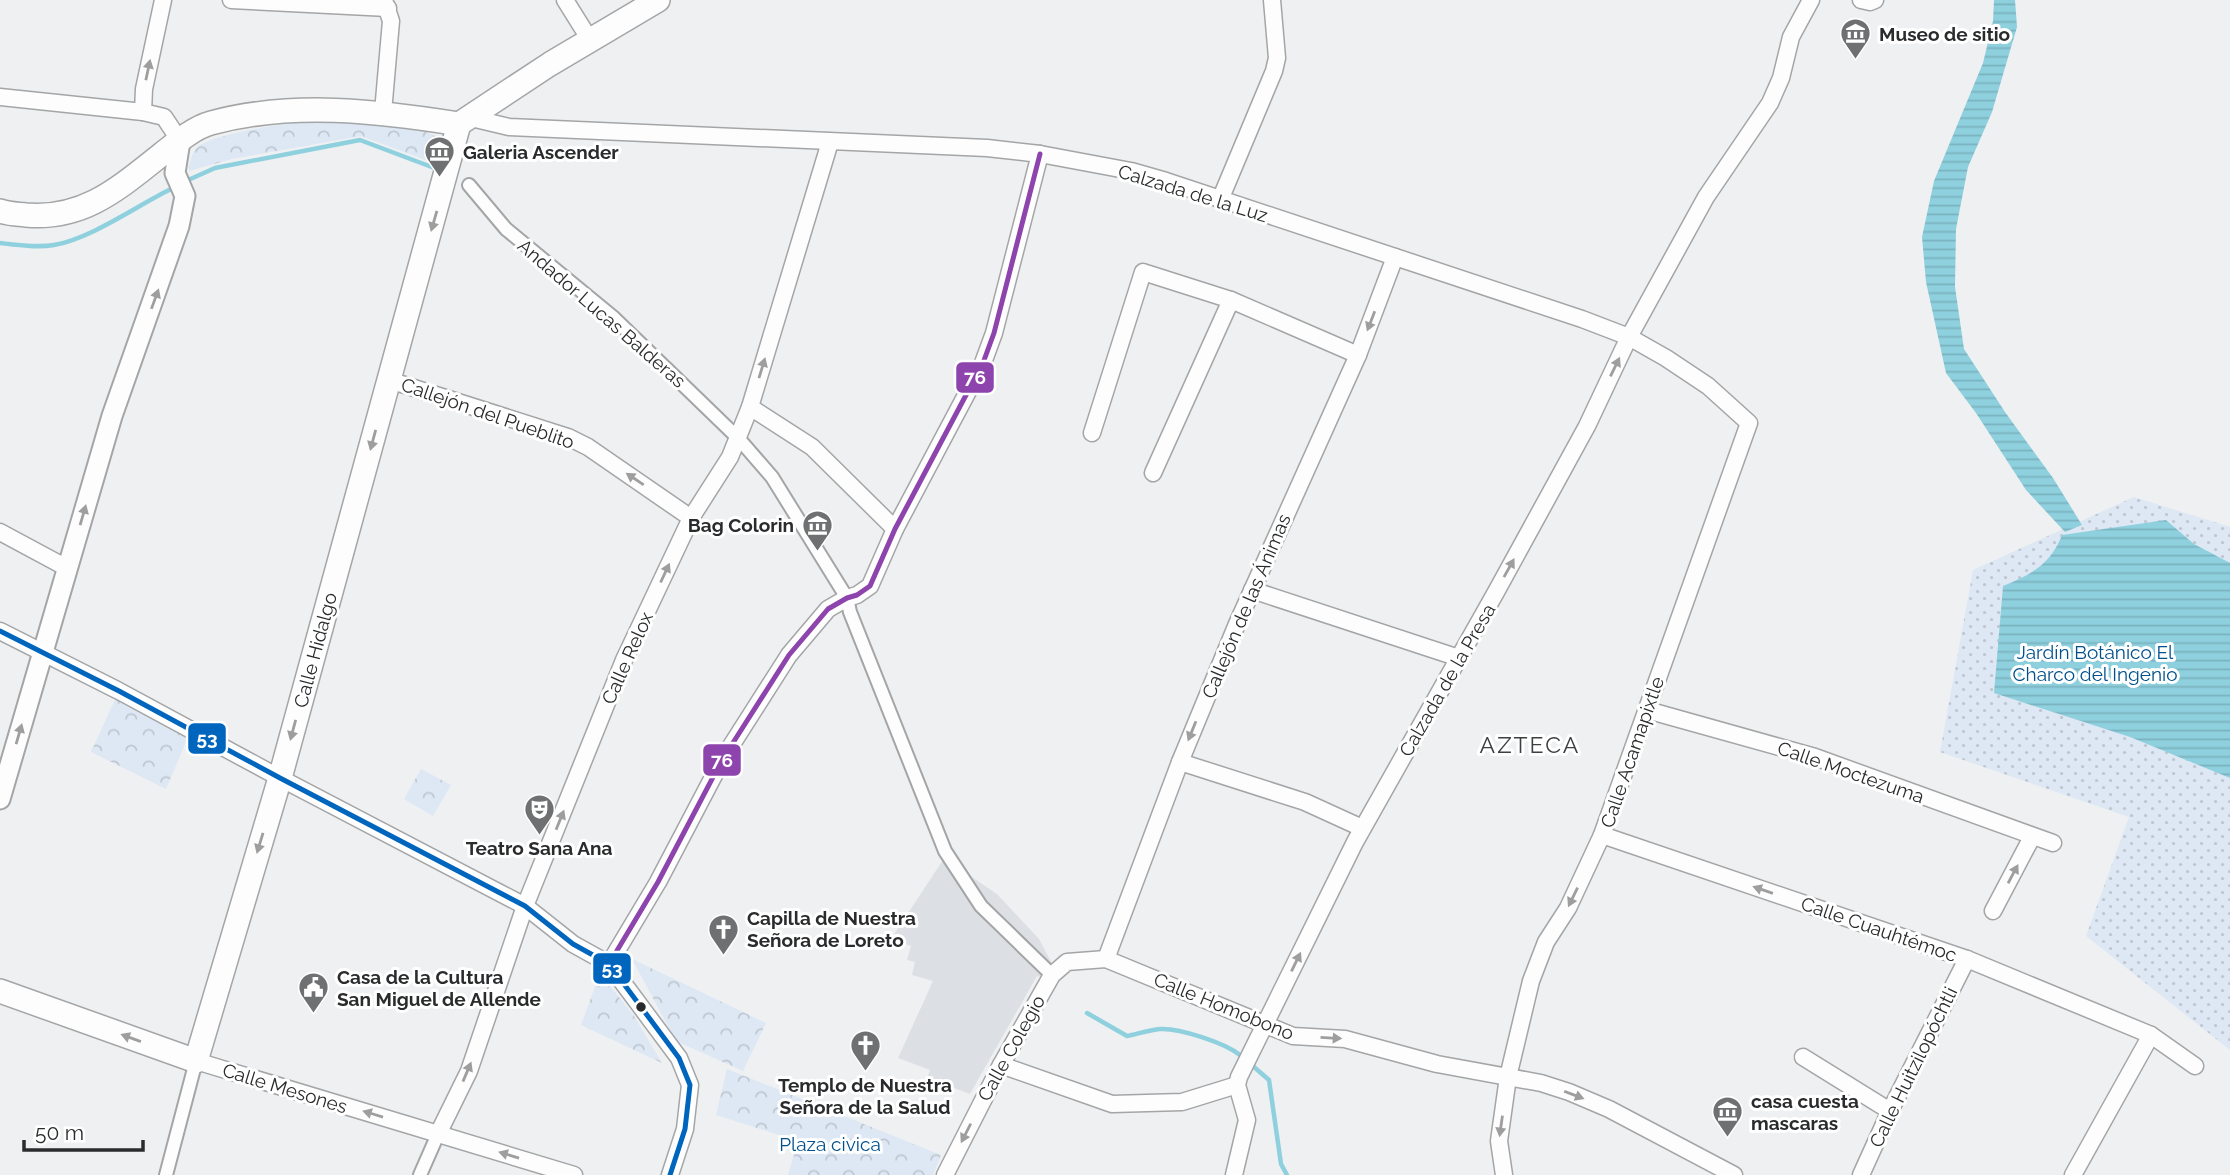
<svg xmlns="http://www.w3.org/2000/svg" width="2230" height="1175" viewBox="0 0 2230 1175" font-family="Raleway,sans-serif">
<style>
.built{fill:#dce0e5}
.park{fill:url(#park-crowns)}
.garden{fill:url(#garden-dots)}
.water{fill:url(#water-rules)}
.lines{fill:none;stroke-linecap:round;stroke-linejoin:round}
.stream{stroke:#8ed0de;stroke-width:4.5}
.pedestrian-casing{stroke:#a4a5a6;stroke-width:16}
.minor-casing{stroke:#a4a5a6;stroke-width:19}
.tertiary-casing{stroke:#a4a5a6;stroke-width:23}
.secondary-casing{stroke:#a4a5a6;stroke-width:26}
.pedestrian{stroke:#fdfdfd;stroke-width:12}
.minor{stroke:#fdfdfd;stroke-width:16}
.tertiary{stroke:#fdfdfd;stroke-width:19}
.secondary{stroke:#fdfdfd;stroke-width:23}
.bus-1-casing{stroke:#fff;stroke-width:10}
.bus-2-casing{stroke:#fff;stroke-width:10}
.bus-1{stroke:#0065bd;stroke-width:5}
.bus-2{stroke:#8e44ad;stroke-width:5}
.oneway{fill:#9e9e9f}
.bus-dot{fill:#2a2b2c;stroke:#fff;stroke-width:2.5}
.labels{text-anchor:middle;stroke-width:6;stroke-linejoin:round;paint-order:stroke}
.poi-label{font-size:19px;font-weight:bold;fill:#2a2b2c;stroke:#fff;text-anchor:start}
.street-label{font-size:19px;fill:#2a2b2c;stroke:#fff}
.park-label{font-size:19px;fill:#00508e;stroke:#fff}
.quarter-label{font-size:23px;letter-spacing:2px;fill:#3d3f41;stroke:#fff}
.line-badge{stroke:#fff;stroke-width:2.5}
.badge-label{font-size:19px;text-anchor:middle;font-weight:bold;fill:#fff}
</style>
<defs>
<pattern id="park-crowns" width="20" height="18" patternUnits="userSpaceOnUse" patternTransform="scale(1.75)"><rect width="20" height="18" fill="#dde8f4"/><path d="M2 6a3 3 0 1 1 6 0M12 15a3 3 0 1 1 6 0" fill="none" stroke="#bec7d1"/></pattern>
<pattern id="garden-dots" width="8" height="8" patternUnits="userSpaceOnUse" patternTransform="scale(1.75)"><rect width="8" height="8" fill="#dde8f4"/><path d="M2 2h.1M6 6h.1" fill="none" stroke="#bec7d1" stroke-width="1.8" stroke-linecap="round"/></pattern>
<pattern id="water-rules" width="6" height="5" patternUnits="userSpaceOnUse" patternTransform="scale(1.75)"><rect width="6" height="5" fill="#8ed0de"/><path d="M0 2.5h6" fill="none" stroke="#7bb3bf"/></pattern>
</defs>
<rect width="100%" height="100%" fill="#eff0f2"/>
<polygon class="built" points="952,852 963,871 997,894 1039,939 1054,967 1044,978 1037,976 970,1094 927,1078 930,1070 898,1058 933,981 912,975 915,962 907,960 911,946 891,939 941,863"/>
<g class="park">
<path d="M318 119 407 124 447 141 439 165 361 136 232 159 189 171C190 162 191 152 199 146 222 131 289 124 318 119Z"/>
<polygon points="119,691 191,730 166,789 91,752"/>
<polygon points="421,769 451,785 433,816 404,799"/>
<polygon points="632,959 766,1023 743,1071 676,1041"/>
<polygon points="600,973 634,1016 662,1063 581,1025"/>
<polygon points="727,1069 941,1155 933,1175 788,1175 798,1141 716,1115"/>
</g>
<polygon class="garden" points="2134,497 2230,527 2230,1050 2086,936 2129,817 1940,752 1973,570"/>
<g class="water">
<polygon points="1994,0 2015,0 2017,27 1992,112 1968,167 1956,229 1955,287 1964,349 2005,412 2053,478 2082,525 2065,532 2026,490 1976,413 1946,373 1926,282 1922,237 1934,181 1983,63 1993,21"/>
<path d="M2166 520 2194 544 2230 563V778L2130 737 1994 693 2003 586C2031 575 2051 564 2062 535Z"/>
</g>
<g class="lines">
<g class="stream">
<polyline points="186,181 215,168 360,140 437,169"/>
<path d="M0 243C17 245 37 248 54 245 91 239 139 204 175 187"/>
<path d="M1087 1013 1127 1036C1137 1034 1149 1030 1160 1029 1180 1028 1225 1043 1240 1055"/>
<polyline points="1254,1067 1269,1080 1281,1164 1287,1175"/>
</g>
<defs>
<g id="pedestrian">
<polyline points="469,185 506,229 614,318 738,438"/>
<polyline points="739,439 772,477 847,598 850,612 945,851 981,906 1052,975"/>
<polyline points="166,1175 196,1061"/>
<polyline points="420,1175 438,1134"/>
</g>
<g id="minor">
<polyline points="163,0 144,89 143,112 164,117 180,141"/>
<polyline points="231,0 388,8"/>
<polyline points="565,0 590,40"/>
<polyline points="1861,0 1870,2 1875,0"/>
<polyline points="0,97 143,112"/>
<polyline points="383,112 391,21 384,0"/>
<polyline points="467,117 509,127 987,148 1040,154 1131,171 1166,181 1582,319 1629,337 1666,358 1708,386 1749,423 1602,835 1568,908 1546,942 1531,981 1508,1077 1499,1141 1504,1175"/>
<polyline points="1220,200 1274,71 1277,58 1272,0"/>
<polyline points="389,380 568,437 588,447 691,518"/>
<polyline points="750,407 812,447 895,529"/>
<polyline points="1092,433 1143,272 1231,300 1358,355"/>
<polyline points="1153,473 1231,300"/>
<polyline points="0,532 67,568"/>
<polyline points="1252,590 1459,658"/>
<polyline points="0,631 119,691 280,778 525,906 573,944 609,964 679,1058 690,1085 685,1129 670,1175"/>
<polyline points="1647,710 1815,757 2053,843"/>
<polyline points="1180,762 1305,802 1362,828"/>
<polyline points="1602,835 1967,959 2151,1035 2195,1066"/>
<polyline points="1993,911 2032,837"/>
<polyline points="1106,959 1180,762 1237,624 1358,355 1395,257"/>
<polyline points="609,964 658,882 722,760 789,655 828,609 847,598 857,595 870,586 895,529 983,363 994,333 1040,154"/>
<polyline points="1803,1057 1890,1111"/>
<polyline points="196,1061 574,1175"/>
<polyline points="1001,1065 1112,1104 1182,1102 1237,1085"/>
<polyline points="438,1134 469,1071 525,906 624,660 691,518 730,457 750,407 830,142"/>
<polyline points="945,1175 1001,1065 1052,975 1067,962 1106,959 1293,1036 1345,1039 1437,1064 1541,1083 1569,1092 1609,1109 1734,1175"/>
<polyline points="1234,1175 1247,1120 1237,1085 1239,1077 1355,842 1496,592 1587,426 1629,337 1706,197 1770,103 1781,78 1791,37 1811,0"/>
<polyline points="1861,1175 1890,1111 1967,959"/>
<polyline points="2073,1175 2151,1035"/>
</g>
<polyline id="tertiary" points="0,799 112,416 179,226 185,196 175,173 180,141"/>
<g id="secondary">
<polyline points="459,124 550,64 658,0"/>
<path d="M0 211C8 214 17 214 26 215 84 220 119 188 162 154 176 143 193 128 211 123 292 101 378 111 459 124"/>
<polyline points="0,991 196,1061 280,778 459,124"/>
</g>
</defs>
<use href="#pedestrian" class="pedestrian-casing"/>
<use href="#minor" class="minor-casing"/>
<use href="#tertiary" class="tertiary-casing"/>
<use href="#secondary" class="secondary-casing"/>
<use href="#pedestrian" class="pedestrian"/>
<use href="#minor" class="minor"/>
<use href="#tertiary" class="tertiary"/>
<use href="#secondary" class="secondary"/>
<defs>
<polyline id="bus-1" points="0,631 119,691 280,778 525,906 573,944 609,964 679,1058 690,1085 685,1129 670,1175"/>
<polyline id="bus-2" points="609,964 658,882 722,760 789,655 828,609 847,598 857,595 870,586 895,529 983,363 994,333 1040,154"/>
</defs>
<use href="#bus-1" class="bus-1-casing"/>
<use href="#bus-2" class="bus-2-casing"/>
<use href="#bus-1" class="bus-1"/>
<use href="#bus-2" class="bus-2"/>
</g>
<defs><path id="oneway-solid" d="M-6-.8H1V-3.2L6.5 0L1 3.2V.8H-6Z" transform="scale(1.75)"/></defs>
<g class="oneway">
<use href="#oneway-solid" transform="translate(148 70) rotate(-78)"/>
<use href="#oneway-solid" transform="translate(434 221) rotate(106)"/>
<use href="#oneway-solid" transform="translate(155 299) rotate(-70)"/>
<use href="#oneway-solid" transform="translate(1371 321) rotate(111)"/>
<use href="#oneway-solid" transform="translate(1615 367) rotate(-64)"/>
<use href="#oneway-solid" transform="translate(762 368) rotate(-73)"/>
<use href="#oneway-solid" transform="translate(373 440) rotate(105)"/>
<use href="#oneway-solid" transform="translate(635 479) rotate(-146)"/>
<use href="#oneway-solid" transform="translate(83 515) rotate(-74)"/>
<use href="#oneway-solid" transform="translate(1509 568) rotate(-61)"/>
<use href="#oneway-solid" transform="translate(665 573) rotate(-65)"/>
<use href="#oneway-solid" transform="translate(293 730) rotate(105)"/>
<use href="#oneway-solid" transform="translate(1192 731) rotate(112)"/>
<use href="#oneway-solid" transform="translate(19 734) rotate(-74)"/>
<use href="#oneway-solid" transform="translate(560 820) rotate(-68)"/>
<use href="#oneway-solid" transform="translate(260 843) rotate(107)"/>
<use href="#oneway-solid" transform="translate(2013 874) rotate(-62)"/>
<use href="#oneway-solid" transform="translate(1763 890) rotate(-161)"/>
<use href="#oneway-solid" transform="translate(1573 897) rotate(116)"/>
<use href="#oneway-solid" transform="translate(1296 962) rotate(-64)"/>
<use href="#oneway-solid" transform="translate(131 1038) rotate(-160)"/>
<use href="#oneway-solid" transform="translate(1331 1038) rotate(3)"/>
<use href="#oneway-solid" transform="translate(467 1072) rotate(-67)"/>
<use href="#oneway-solid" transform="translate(1574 1095) rotate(21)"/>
<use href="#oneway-solid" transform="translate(373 1114) rotate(-163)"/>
<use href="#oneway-solid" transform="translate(1501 1126) rotate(98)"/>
<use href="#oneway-solid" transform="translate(966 1133) rotate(117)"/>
<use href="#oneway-solid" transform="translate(509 1155) rotate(-163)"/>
</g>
<defs>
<symbol id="museum-pin" viewBox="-11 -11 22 30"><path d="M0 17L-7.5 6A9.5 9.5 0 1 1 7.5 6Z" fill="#6f7071" stroke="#fff"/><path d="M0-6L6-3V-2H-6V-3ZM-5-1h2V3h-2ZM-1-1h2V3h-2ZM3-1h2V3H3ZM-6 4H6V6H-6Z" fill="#fff"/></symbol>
<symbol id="theatre-pin" viewBox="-11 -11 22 30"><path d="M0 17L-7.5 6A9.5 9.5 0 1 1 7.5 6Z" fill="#6f7071" stroke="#fff"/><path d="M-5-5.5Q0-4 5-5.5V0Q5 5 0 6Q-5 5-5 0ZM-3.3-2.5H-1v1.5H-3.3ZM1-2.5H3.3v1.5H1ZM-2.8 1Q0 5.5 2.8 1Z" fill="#fff"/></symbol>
<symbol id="church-pin" viewBox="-11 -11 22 30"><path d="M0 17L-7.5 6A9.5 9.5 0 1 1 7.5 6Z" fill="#6f7071" stroke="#fff"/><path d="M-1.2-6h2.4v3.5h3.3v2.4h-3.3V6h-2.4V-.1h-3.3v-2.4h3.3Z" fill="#fff"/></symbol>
<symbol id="civic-pin" viewBox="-11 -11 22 30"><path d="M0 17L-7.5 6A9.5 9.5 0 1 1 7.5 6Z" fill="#6f7071" stroke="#fff"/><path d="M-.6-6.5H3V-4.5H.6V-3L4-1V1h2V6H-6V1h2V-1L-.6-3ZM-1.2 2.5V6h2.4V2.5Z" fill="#fff"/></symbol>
</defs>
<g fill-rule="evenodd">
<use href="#museum-pin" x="1838" y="16" width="35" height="47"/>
<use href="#museum-pin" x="422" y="134" width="35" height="47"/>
<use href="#museum-pin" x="800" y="508" width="35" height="47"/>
<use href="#theatre-pin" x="522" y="792" width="35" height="47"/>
<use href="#church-pin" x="706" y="912" width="35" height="47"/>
<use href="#civic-pin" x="296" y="970" width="35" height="47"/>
<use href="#church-pin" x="848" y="1028" width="35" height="47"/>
<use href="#museum-pin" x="1710" y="1094" width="35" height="47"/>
</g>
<circle class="bus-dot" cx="641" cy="1007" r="6"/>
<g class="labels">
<g class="poi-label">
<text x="1879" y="41">Museo de sitio</text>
<text x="463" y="159">Galeria Ascender</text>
<text x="794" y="532" text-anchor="end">Bag Colorin</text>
<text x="539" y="855" text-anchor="middle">Teatro Sana Ana</text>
<text x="747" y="925">Capilla de Nuestra<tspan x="747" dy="22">Señora de Loreto</tspan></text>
<text x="337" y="984">Casa de la Cultura<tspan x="337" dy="22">San Miguel de Allende</tspan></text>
<text x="865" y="1092" text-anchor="middle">Templo de Nuestra<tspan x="865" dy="22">Señora de la Salud</tspan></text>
<text x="1751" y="1108">casa cuesta<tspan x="1751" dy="22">mascaras</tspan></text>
</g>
<g class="street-label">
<text transform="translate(1193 193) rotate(17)" y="7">Calzada de la Luz</text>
<text transform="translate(602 313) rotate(41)" y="7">Andador Lucas Balderas</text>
<text transform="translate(488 413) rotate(19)" y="7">Callejón del Pueblito</text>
<text transform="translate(1246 606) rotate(-67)" y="7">Callejón de las Ánimas</text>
<text transform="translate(315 650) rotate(-75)" y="7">Calle Hidalgo</text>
<text transform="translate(627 658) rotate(-66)" y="7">Calle Relox</text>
<text transform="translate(1447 680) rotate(-60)" y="7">Calzada de la Presa</text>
<text transform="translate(1632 752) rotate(-71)" y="7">Calle Acamapixtle</text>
<text transform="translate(1851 772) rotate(19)" y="7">Calle Moctezuma</text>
<text transform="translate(1879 929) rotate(19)" y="7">Calle Cuauhtémoc</text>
<text transform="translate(1224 1006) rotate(22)" y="7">Calle Homobono</text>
<text transform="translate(1011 1048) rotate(-61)" y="7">Calle Colegio</text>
<text transform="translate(1913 1067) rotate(-64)" y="7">Calle Huitzilopóchtli</text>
<text transform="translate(285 1088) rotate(17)" y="7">Calle Mesones</text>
</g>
<g class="park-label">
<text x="2095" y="659">Jardín Botánico El<tspan x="2095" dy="22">Charco del Ingenio</tspan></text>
<text x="830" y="1151">Plaza civica</text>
</g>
<g class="quarter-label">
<text x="1530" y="753">AZTECA</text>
</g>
</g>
<g class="line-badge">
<rect x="955" y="361" width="40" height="33" rx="7" fill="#8e44ad"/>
<rect x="187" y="722" width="40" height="33" rx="7" fill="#0065bd"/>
<rect x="702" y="743" width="40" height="34" rx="7" fill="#8e44ad"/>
<rect x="592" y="952" width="40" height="33" rx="7" fill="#0065bd"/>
</g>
<g class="badge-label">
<text x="975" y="384">76</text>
<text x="207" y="745">53</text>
<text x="722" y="767">76</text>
<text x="612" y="975">53</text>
</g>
<path d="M24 1140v10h119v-10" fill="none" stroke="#2a2b2c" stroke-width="3.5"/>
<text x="35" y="1140" font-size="21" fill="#2a2b2c" stroke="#ffffff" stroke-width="5" paint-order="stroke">50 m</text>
</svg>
